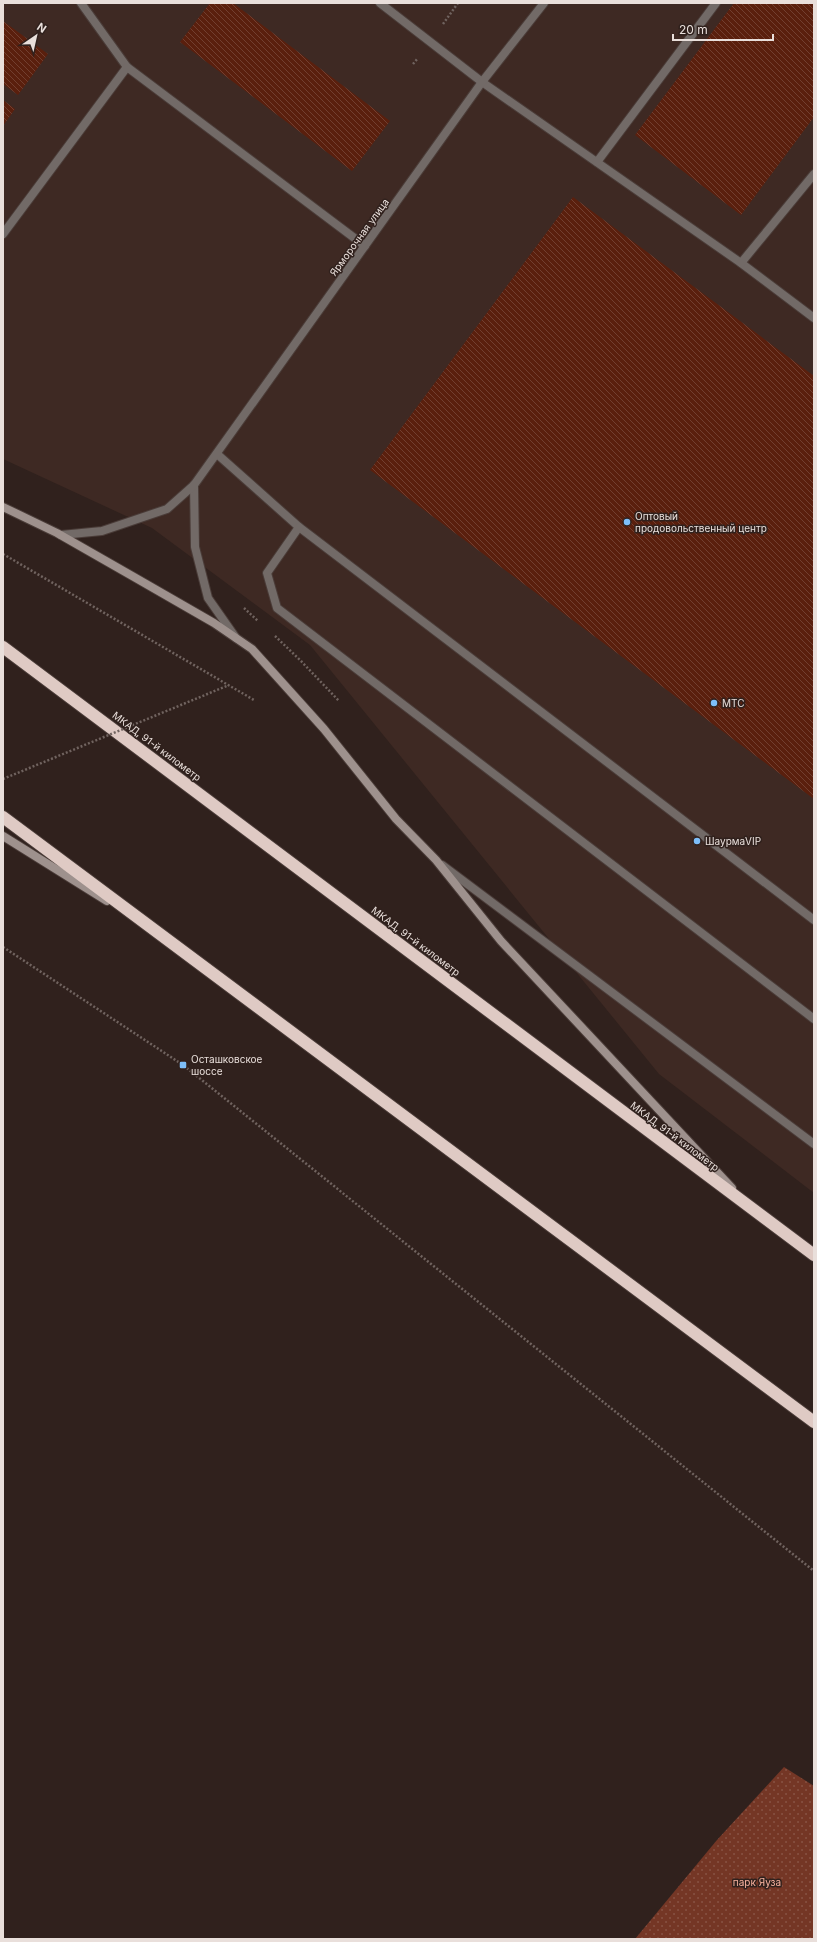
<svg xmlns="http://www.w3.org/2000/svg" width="817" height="1942" viewBox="0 0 817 1942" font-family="Inter,sans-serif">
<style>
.built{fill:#3e2923}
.park{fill:url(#park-dots)}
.building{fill:url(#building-back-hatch)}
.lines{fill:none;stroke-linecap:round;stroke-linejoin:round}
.lane-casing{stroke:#4a3c38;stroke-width:10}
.secondary-casing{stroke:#4a3c38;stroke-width:10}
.highway-casing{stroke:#4a3c38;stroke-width:14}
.path{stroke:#70635f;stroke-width:2.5;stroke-dasharray:2 2;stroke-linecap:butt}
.lane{stroke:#726a67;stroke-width:8}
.secondary{stroke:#9e918d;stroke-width:8}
.highway{stroke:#dfcac4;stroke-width:12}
.path-bridge{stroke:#70635f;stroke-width:2.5;stroke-dasharray:2 2;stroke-linecap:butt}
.poi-dot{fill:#7dbef9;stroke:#30211d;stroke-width:1.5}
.labels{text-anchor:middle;stroke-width:3;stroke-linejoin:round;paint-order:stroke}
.street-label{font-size:10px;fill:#e9dfdb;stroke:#30211d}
.poi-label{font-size:10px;fill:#e9dfdb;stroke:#30211d;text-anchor:start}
.park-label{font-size:10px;fill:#f7b19d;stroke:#30211d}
</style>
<defs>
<pattern id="park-dots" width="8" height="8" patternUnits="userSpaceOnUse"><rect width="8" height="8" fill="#743625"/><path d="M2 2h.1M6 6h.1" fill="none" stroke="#885344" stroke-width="1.8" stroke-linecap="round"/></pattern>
<pattern id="building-back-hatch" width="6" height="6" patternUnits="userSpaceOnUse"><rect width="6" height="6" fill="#5a1f0d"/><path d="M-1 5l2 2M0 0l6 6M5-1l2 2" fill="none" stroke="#723f30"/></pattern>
</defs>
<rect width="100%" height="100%" fill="#30211d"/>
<polygon class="built" points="3,3 814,3 814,1193 659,1074 310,645 152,528 3,459"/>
<polygon class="park" points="784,1767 814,1786 814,1939 635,1939 717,1840"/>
<g class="building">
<polygon points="210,3 233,3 390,121 352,171 180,42"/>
<polygon points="734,3 814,3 814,117 741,215 635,135"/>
<polygon points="3,21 48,54 18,95 3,84"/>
<polygon points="3,100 15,109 3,126"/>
<polygon points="573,197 814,376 814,799 370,470"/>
</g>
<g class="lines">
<defs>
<g id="lane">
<polyline points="81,3 127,67"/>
<polyline points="380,3 482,82 741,263 814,318"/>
<polyline points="597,162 716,3"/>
<polyline points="3,234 127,67 365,246"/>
<polyline points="741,263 814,174"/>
<polyline points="217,454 299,527 814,920"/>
<polyline points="194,485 195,547 208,598 236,638"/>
<polyline points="299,527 267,573 277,608 814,1019"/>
<polyline points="61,535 102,531 167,509 194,485 482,82 544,3"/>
<polyline points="442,865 814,1144"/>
</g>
<g id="secondary">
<polyline points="3,507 57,533 134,577 214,623 252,649 324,729 396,819 436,860 501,941 732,1188"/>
<polyline points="3,836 107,901"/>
</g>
<g id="highway">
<polyline points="3,647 814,1255"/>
<polyline points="3,817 814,1422"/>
</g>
</defs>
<use href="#lane" class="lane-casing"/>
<use href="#secondary" class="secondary-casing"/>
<use href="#highway" class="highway-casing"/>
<g class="path">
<polyline points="443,24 458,3"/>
<polyline points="413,64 418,58"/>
<polyline points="3,554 254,700"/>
<polyline points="244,608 258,621"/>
<polyline points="275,636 300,660 339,701"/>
<polyline points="3,947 183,1065 814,1571"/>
</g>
<use href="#lane" class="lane"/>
<use href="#secondary" class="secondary"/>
<use href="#highway" class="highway"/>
<polyline class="path-bridge" points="3,779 229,685"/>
</g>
<g class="poi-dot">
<circle cx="627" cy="522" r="4"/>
<circle cx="714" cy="703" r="4"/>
<circle cx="697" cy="841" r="4"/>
<rect x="179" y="1061" width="8" height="8" rx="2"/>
</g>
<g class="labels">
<g class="street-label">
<text transform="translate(359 237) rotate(-54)" y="4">Ярморочная улица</text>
<text transform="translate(157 746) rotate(37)" y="4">МКАД, 91-й километр</text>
<text transform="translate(416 941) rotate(37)" y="4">МКАД, 91-й километр</text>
<text transform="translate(675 1136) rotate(37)" y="4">МКАД, 91-й километр</text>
</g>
<g class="poi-label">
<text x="635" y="520">Оптовый<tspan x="635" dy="12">продовольственный центр</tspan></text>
<text x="722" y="707">МТС</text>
<text x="705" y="845">ШаурмаVIP</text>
<text x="191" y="1063">Осташковское<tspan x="191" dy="12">шоссе</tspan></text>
</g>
<g class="park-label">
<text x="757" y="1886">парк Яуза</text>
</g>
</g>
<rect width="817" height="1942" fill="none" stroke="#e9dfdb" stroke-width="8"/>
<g transform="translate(36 36) rotate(34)" stroke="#30211d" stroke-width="3" paint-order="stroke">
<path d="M0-3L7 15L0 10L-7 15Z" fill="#e9dfdb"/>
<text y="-6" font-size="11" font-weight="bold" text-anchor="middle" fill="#e9dfdb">N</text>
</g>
<path d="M673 34v6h100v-6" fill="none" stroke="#e9dfdb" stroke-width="2"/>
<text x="679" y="34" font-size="12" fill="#e9dfdb" stroke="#30211d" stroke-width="3" paint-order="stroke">20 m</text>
</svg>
